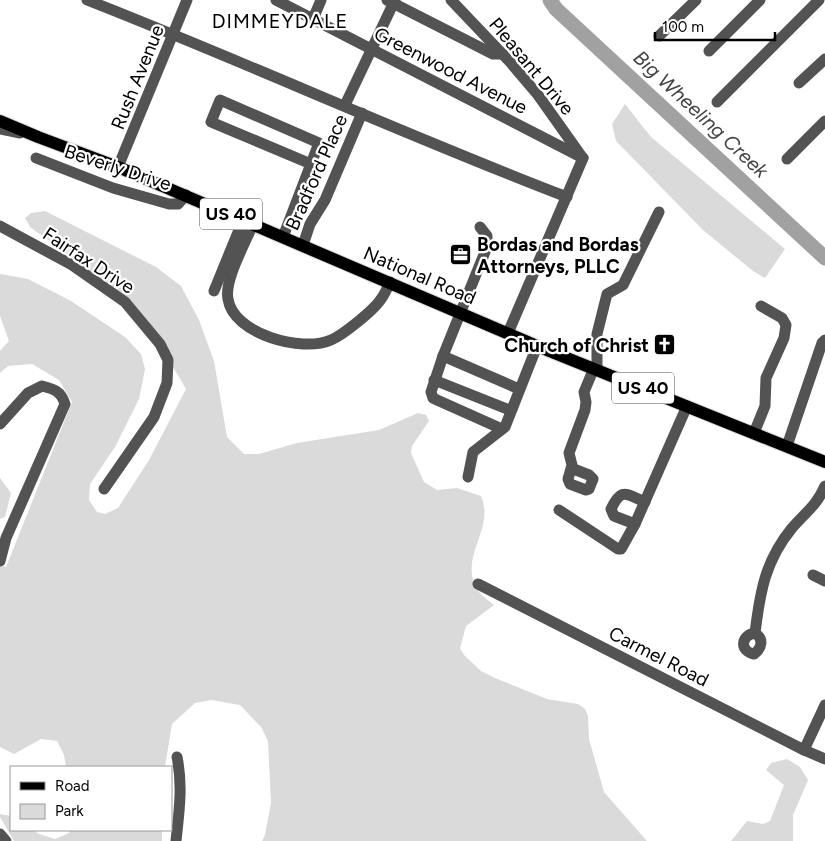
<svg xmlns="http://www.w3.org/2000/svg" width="825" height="841" viewBox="0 0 825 841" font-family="Figtree,sans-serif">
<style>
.green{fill:#dadada}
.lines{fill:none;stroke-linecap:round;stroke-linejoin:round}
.river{stroke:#a1a1a1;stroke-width:15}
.major-casing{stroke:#dbdbdb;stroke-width:14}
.minor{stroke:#535353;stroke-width:11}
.major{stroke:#000;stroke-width:12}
.labels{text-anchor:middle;stroke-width:4.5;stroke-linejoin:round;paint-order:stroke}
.shield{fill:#fff;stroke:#4c4c4c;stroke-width:1}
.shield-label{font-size:18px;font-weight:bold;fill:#000}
.street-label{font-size:19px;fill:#000;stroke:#fff}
.poi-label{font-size:19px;font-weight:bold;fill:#000;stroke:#fff;text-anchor:start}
.neighbourhood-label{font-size:20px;letter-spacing:1px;fill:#000;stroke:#fff}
.water-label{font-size:20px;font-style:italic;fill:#424242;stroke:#fff}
</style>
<rect width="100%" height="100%" fill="#fff"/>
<g class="green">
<polygon points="625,104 651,137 785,249 765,278 753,271 703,230 616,141 612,124"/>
<path d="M45 211 156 267 181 286 199 320 214 361 227 437 244 454H259L297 443 379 430 418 413 426 415 429 421 412 446 411 453 424 482 437 490 457 488 481 496C495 529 461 553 475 586 478 593 488 600 494 605L466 626 460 648 464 655 481 671 495 678 547 699 578 704 585 709 588 716 589 739 604 792 647 841H262L265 835 271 803 268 741 261 727 240 705 211 700 195 703 172 724 165 767H66L64 755 57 741 41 739 14 754 0 747V565L6 567 72 402 59 380 32 364 8 366 0 373V351L9 341 0 316V274L28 279 71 301 125 337 141 354 145 369 139 399 115 447 90 484 89 500 97 512 105 514 118 508 149 460 186 389 148 325 127 298 30 227 25 218 31 213Z"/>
<polygon points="0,478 11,493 5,517 0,519"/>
<polygon points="787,759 800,767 808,780 793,815 793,841 731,841 747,821 763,824 770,821 784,785 766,770 771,763"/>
<polygon points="0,814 11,816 11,830 33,830 39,834 55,839 69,833 70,830 162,830 162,841 14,841 0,817"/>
</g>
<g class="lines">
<polyline class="river" points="550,0 556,9 825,258"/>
<defs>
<polyline id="major" points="0,121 38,137 118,167 537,346 825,462"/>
</defs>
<use href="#major" class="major-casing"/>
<g class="minor">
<path d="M87 0C248 63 405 135 567 197"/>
<polyline points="276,0 583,158"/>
<polyline points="387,0 493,54 503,54"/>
<polyline points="451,0 510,62 538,95 582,157"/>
<polyline points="313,19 321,0"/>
<polyline points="659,36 696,0"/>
<polyline points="709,51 760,0"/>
<polyline points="799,83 825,59"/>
<polyline points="717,102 819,0"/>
<polyline points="345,105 395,0"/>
<polyline points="0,129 20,133"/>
<polyline points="36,158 113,188 169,204 178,204 186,195"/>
<polyline points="787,159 825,121"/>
<polyline points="118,167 187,0"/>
<path d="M253 224C246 242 224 280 228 299 233 334 302 353 331 340 343 335 374 310 381 299 385 294 387 288 390 282"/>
<polyline points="0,226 72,265 125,302 160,344 168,360 167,383 154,417 104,489"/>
<polyline points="480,227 487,236 487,247 443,356 431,392 433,398 437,400 502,429"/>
<polyline points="283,237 319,143 220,100 211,122 311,164"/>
<polyline points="303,245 310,224 325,200 362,113"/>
<polyline points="214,291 243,220"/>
<polyline points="508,333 583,158"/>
<polyline points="443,356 519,389"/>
<polyline points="597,369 597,334 607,294 623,285 659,212"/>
<polyline points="434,380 507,409 512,409"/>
<path d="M0 424 28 393 42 386C54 389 61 391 65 404L6 538 0 561"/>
<polyline points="754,433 765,406 766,378 784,338 786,325 782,318 761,306"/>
<polyline points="787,446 822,343 825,340"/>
<polyline points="571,468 589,475 593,479 589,489 586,490 570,484 568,479 572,465 569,453 585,410 586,402 584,392 594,368"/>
<polyline points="468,477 473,452 505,427 537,346"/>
<polyline points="559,510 618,549 621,549 635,524 687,406"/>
<path d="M635 524 614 516 611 509C622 487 625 494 645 502"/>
<polyline points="813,575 825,581"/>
<polyline points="478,584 804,750 825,759"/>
<path d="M755 633C760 592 765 561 792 528 805 513 817 505 825 486"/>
<path d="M755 633C764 639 762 648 754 654 739 651 741 635 755 633Z"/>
<polyline points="804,750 825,705"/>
<polyline points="0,834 6,841"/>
<path d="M176 841C179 812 183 786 177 757"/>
</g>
<use href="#major" class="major"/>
</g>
<defs>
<symbol id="office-square" viewBox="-11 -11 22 22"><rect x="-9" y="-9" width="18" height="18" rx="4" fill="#000" stroke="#fff"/><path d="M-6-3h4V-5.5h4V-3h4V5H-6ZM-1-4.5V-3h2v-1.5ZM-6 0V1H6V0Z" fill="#fff"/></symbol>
<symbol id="church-square" viewBox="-11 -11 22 22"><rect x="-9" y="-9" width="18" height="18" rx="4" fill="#000" stroke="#fff"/><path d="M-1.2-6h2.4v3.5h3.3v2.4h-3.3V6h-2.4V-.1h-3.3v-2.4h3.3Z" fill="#fff"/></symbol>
</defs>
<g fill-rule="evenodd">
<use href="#office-square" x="448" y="242" width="25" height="25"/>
<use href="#church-square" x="652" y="332" width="25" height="25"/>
</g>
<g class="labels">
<g class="shield">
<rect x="200" y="198.5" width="62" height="31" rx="4"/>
<rect x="612" y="372.5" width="62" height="31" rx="4"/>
</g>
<g class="shield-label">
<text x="231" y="220">US 40</text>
<text x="643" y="394">US 40</text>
</g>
<g class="street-label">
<text transform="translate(532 66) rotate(50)" y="7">Pleasant Drive</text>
<text transform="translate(451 70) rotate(27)" y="7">Greenwood Avenue</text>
<text transform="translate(137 77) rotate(-68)" y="7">Rush Avenue</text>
<text transform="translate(118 167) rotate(18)" y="7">Beverly Drive</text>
<text transform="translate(316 172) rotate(-66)" y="7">Bradford Place</text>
<text transform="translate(89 260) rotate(33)" y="7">Fairfax Drive</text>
<text transform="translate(420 275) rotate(23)" y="7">National Road</text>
<text transform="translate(659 656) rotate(27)" y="7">Carmel Road</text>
</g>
<g class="poi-label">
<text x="477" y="251">Bordas and Bordas<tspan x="477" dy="22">Attorneys, PLLC</tspan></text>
<text x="649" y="352" text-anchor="end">Church of Christ</text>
</g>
<g class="neighbourhood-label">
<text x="280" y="28">DIMMEYDALE</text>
</g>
<g class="water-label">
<text transform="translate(701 114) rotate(43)" y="7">Big Wheeling Creek</text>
</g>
</g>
<rect x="10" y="766" width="162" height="65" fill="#ffffff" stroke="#999999"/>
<rect x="20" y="782" width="25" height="8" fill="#000000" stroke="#999999"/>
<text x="55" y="791" font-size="15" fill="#000000">Road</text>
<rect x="20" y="804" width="25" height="15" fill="#dadada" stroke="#999999"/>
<text x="55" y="816" font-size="15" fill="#000000">Park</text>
<path d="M655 32v8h120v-8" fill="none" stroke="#000000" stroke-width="2.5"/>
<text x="662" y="32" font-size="15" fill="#000000" stroke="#ffffff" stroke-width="4" paint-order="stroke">100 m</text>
</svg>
